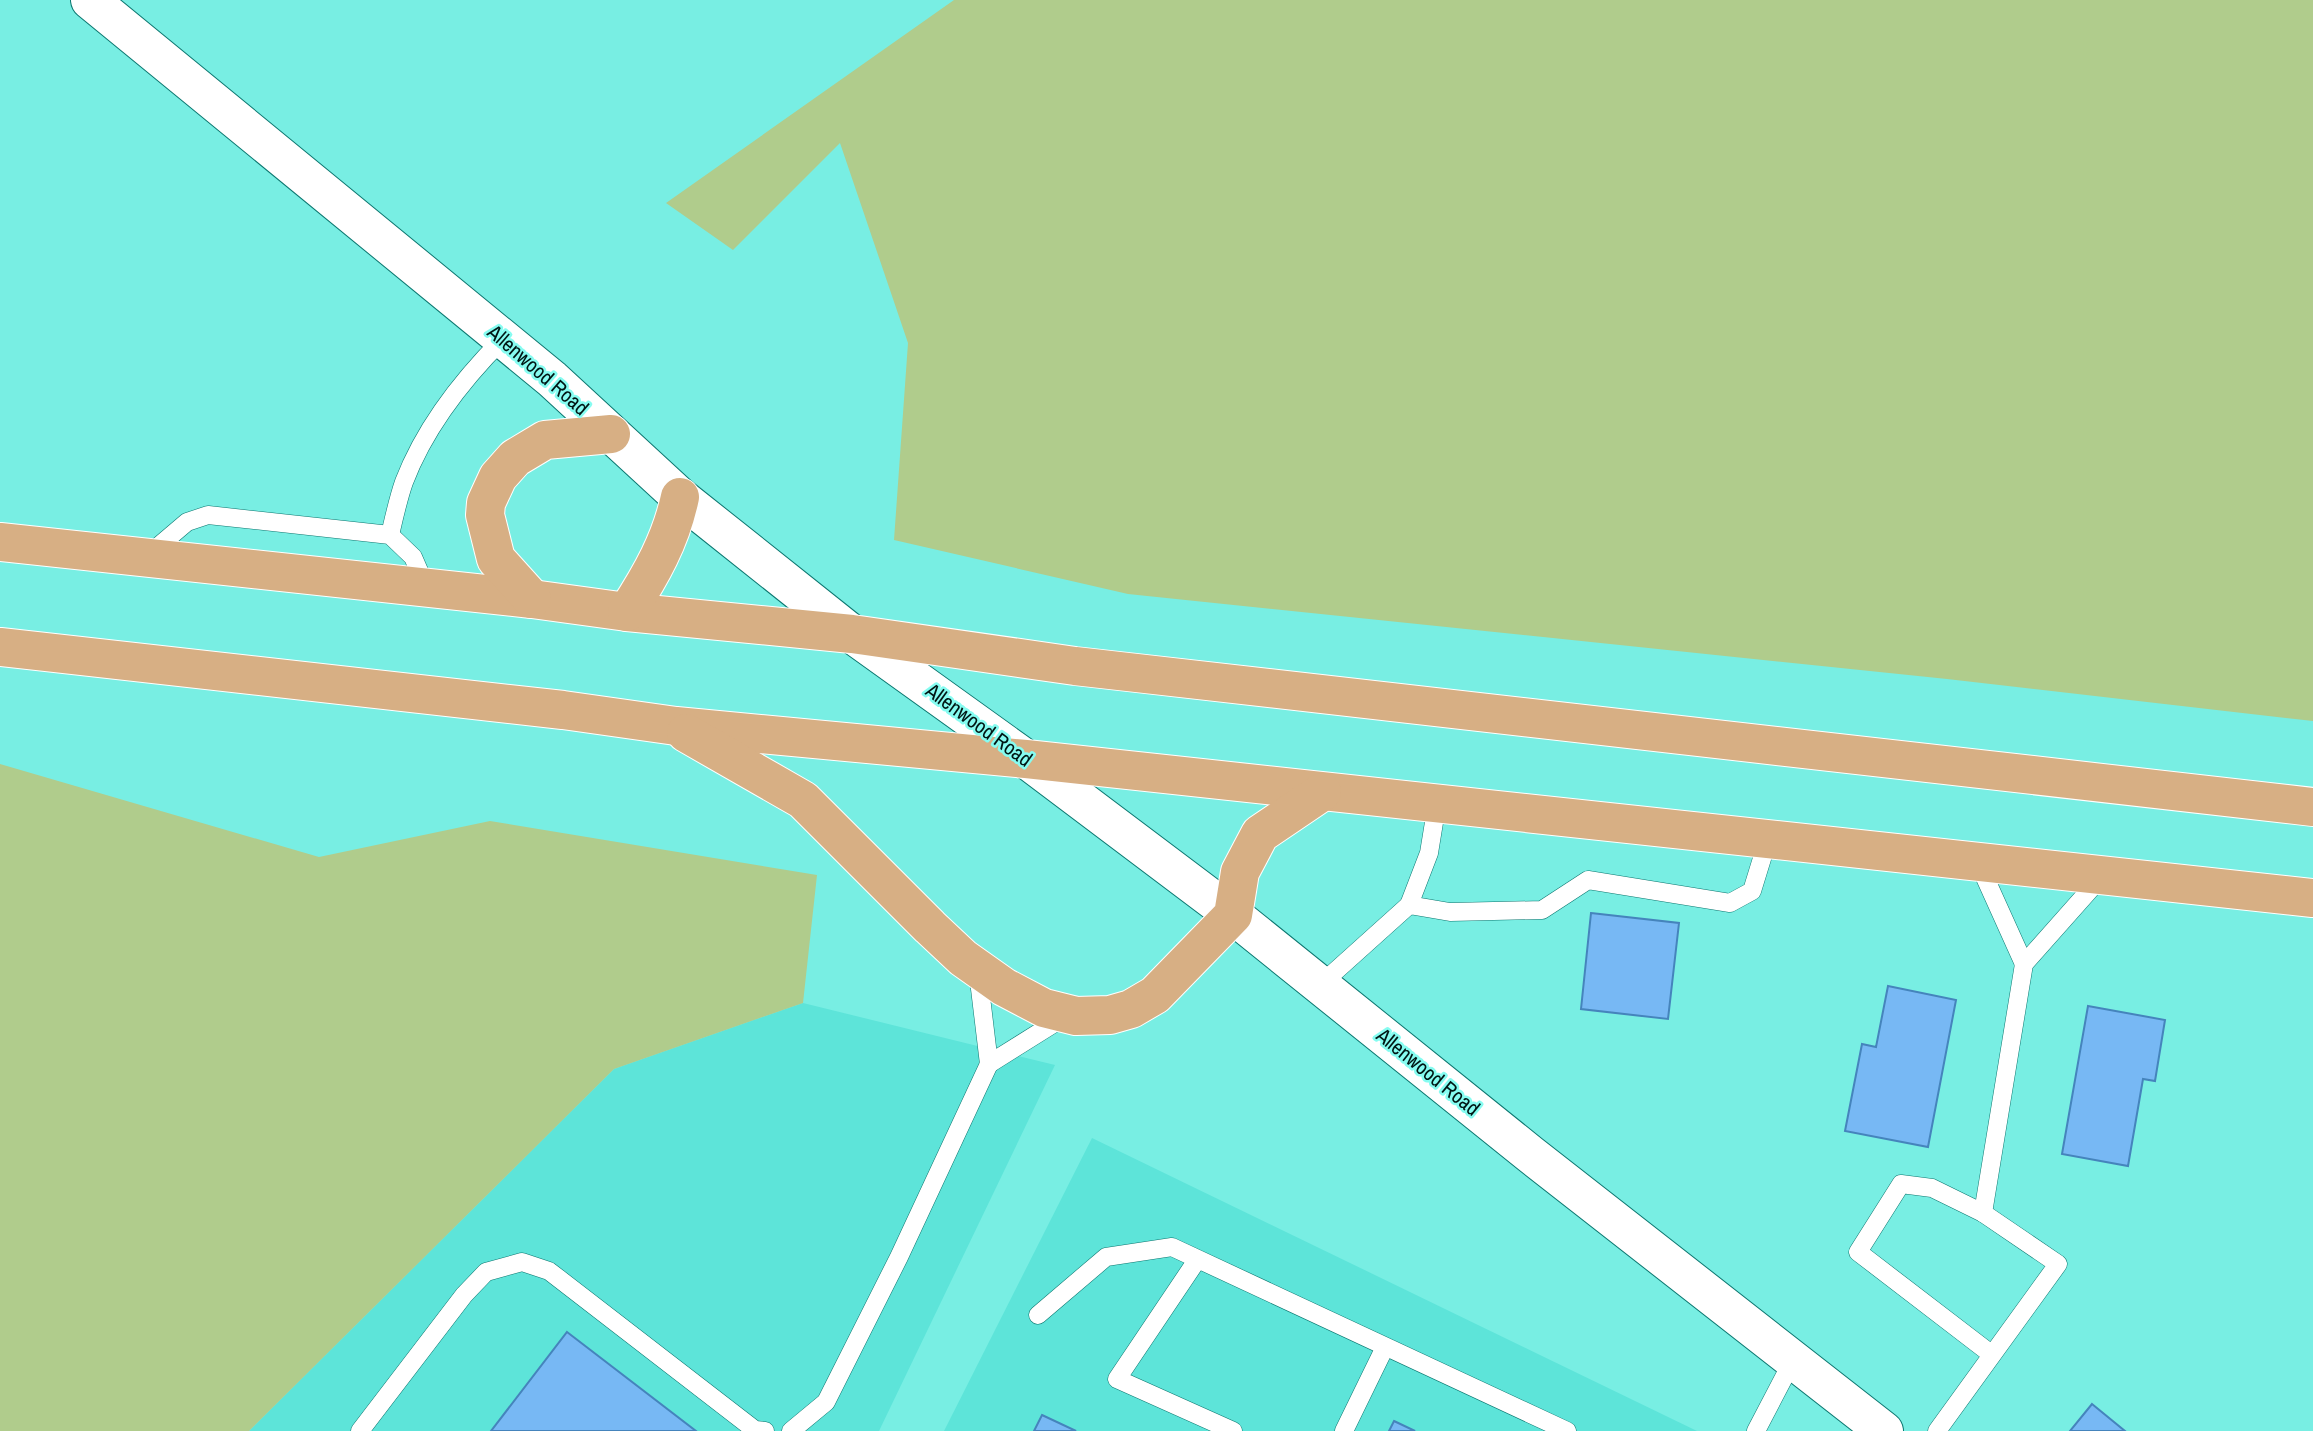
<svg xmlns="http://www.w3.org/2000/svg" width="2313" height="1431" viewBox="0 0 2313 1431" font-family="'Archivo Narrow',sans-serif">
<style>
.built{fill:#5de4d9}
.green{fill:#b0cc8c}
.building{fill:#77b8f4;stroke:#4584bc;stroke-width:2}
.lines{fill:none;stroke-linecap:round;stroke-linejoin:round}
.service-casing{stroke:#0c7770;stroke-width:19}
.tertiary-casing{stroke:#0c7770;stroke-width:40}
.trunk-casing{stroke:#fff;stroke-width:40}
.service{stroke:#fff;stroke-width:18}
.tertiary{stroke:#fff;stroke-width:38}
.trunk{stroke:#d7af84;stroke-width:38}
.labels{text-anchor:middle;stroke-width:5;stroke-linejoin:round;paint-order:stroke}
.street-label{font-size:21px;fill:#001614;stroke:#86fcf1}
</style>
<rect width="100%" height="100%" fill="#78eee3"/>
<g class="built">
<polygon points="803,1003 1055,1065 879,1431 249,1431 614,1069"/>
<polygon points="1092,1138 1697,1431 944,1431"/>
</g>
<g class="green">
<polygon points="954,0 2313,0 2313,721 1947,679 1128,594 894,540 908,343 840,143 733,250 666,203"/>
<polygon points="0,764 319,857 490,821 817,875 803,1003 614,1069 249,1431 0,1431"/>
</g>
<g class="building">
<polygon points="1591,913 1679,923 1668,1019 1581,1009"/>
<polygon points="1888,986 1956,1000 1928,1147 1845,1131 1862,1044 1876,1047"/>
<polygon points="2088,1006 2165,1020 2155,1081 2143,1079 2128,1166 2062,1154"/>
<polygon points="567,1332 696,1431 491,1431"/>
<polygon points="2092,1404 2125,1431 2070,1431"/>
<polygon points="1042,1415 1076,1431 1034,1431"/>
<polygon points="1394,1421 1415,1431 1389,1431"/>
</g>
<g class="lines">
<defs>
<g id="service">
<path d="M390 535C394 518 398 499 404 482 425 427 461 381 503 339"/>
<polyline points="147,556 187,522 208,515 390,535 413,557 426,587"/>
<polyline points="1978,862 2024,964"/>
<polyline points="1409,905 1429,853 1437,804"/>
<polyline points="978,972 989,1064 1064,1017"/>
<polyline points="1320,985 1409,905 1450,912 1542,910 1588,880 1730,903 1752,891 1768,839"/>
<polyline points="1983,1213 2024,964 2103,875"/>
<polyline points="1197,1260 1117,1379 1233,1431"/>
<polyline points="1038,1315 1106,1257 1172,1247 1567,1431"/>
<polyline points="360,1431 464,1295 486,1272 522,1262 549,1271 755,1430 765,1431"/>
<polyline points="791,1431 826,1402 899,1257 989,1064"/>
<polyline points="1344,1431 1385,1347"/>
<polyline points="1756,1431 1793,1360"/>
<polyline points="1937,1431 2058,1264 1983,1213 1932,1188 1901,1184 1858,1252 1991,1354"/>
</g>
<polyline id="tertiary" points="90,0 552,379 680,497 852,634 1026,759 1233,915 1530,1154 1884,1431"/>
<g id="trunk">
<polyline points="0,542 532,599 627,612 852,634 1075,666 2313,807"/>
<polyline points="532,599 496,559 485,515 486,503 498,477 515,458 545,440 611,434"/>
<path d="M627 612C651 575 671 540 680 497"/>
<polyline points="0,647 563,710 676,726 1026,759 2313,898"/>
<polyline points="686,733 803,800 930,927 963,958 1004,987 1044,1008 1076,1016 1110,1015 1131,1009 1155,995 1233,915 1240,872 1260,834 1322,792"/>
</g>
</defs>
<use href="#service" class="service-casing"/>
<use href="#tertiary" class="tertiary-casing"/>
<use href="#trunk" class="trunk-casing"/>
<use href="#service" class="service"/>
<use href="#tertiary" class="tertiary"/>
<use href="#trunk" class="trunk"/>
</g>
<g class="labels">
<g class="street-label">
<text transform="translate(538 370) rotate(41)" y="7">Allenwood Road</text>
<text transform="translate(979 725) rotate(36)" y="7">Allenwood Road</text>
<text transform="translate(1428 1072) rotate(39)" y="7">Allenwood Road</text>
</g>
</g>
</svg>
